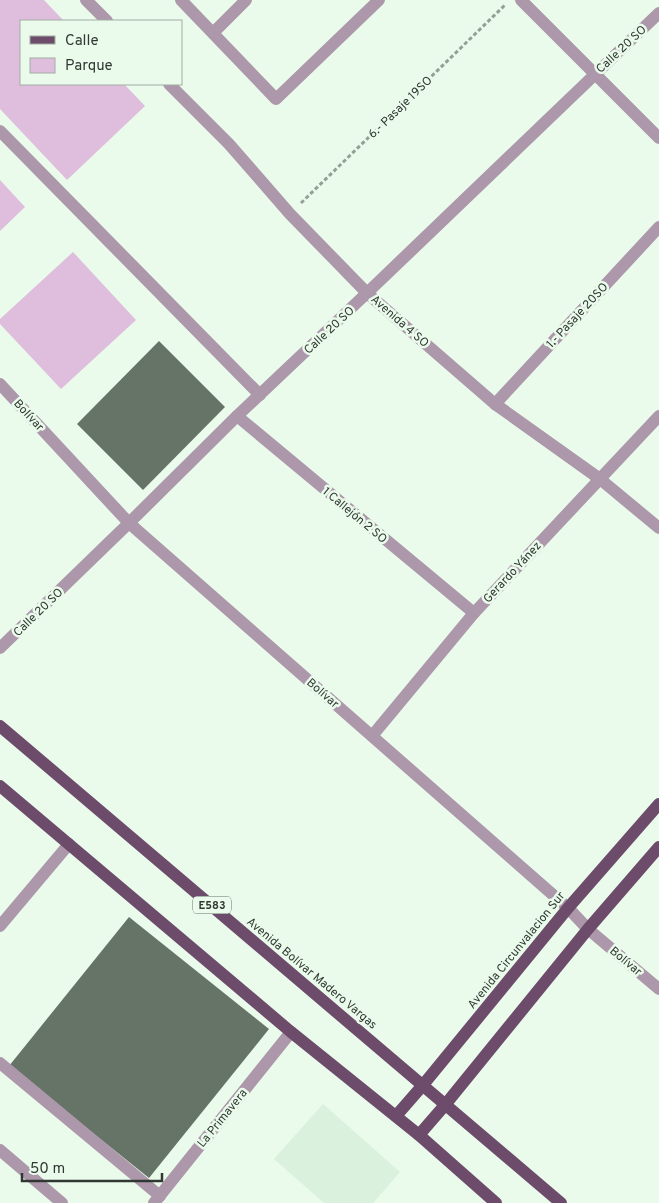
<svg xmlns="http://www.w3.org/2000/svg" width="659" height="1203" viewBox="0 0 659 1203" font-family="Overpass,sans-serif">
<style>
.built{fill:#daf1dd}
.green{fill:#dfbedd}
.building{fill:#667468}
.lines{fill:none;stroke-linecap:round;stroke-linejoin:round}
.path{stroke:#94a095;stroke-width:3;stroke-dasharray:4 2.5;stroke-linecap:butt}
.minor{stroke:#ac98aa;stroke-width:12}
.major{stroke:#6d4c6b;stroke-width:12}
.labels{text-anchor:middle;stroke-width:5;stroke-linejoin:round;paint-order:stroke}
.shield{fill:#eafbec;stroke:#68726a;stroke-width:1}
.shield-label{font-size:11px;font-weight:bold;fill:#313832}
.street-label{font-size:12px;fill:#313832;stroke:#eafbec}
</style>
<rect width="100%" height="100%" fill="#eafbec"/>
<polygon class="built" points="323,1104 400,1172 373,1203 324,1203 274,1159"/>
<g class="green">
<polygon points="0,0 44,0 64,21 21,21 21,84 124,84 145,106 67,180 0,109"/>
<polygon points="0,180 25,207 0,231"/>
<polygon points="73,252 136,320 61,389 0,324 0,319"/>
</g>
<g class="building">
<polygon points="159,341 225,407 143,490 77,424"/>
<polygon points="129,917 269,1029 149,1178 9,1066"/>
</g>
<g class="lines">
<polyline class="path" points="301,203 506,4"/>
<g class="minor">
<polyline points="86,0 107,21"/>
<polyline points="181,0 276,99 379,0"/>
<polyline points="521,0 659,138"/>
<polyline points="213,33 246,0"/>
<polyline points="169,84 229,144 290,214 367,293 495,404 600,479 659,528"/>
<polyline points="0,131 260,395"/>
<polyline points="0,384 129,523 568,908 588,929 659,989"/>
<polyline points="495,404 659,227"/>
<polyline points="237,416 474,613"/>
<polyline points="0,648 129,523 237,416 367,293 659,13"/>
<polyline points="372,736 474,613 659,416"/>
<polyline points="0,926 69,844"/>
<polyline points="0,1063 160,1196"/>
<polyline points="0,1150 62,1203"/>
<polyline points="154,1203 291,1032"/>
</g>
<g class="major">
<polyline points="0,726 561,1203"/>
<polyline points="0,786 291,1032 419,1135 496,1203"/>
<polyline points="396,1116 423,1085 568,908 659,804"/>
<polyline points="419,1135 445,1105 588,929 659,847"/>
</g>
</g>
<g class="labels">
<rect class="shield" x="193" y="896.5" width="38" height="17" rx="4"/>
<g class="shield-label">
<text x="212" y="909">E583</text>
</g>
<g class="street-label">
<text transform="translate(621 49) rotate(-43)" y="4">Calle 20 SO</text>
<text transform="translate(400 107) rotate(-44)" y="4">6.- Pasaje 19SO</text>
<text transform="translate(577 315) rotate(-47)" y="4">1.- Pasaje 20SO</text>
<text transform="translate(400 321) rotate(41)" y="4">Avenida 4 SO</text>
<text transform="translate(329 330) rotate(-43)" y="4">Calle 20 SO</text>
<text transform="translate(29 415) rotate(47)" y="4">Bolívar</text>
<text transform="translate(355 515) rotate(40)" y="4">1 Callejón 2 SO</text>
<text transform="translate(512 572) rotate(-47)" y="4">Gerardo Yánez</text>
<text transform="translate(38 612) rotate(-44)" y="4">Calle 20 SO</text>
<text transform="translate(323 693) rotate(41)" y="4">Bolívar</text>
<text transform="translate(516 950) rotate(-51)" y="4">Avenida Circunvalacion Sur</text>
<text transform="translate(626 961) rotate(40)" y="4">Bolívar</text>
<text transform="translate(312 973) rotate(40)" y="4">Avenida Bolívar Madero Vargas</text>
<text transform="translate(222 1118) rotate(-51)" y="4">La Primavera</text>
</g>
</g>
<rect x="20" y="20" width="162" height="65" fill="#eafbec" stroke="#a0ada2"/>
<rect x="30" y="36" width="25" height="8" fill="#6d4c6b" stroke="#a0ada2"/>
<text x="65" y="45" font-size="15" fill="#313832">Calle</text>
<rect x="30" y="58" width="25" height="15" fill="#dfbedd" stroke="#a0ada2"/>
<text x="65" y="70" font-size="15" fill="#313832">Parque</text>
<path d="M22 1173v8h140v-8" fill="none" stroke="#313832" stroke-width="2.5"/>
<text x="30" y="1173" font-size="15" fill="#313832" stroke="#eafbec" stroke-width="4" paint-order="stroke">50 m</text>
</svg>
